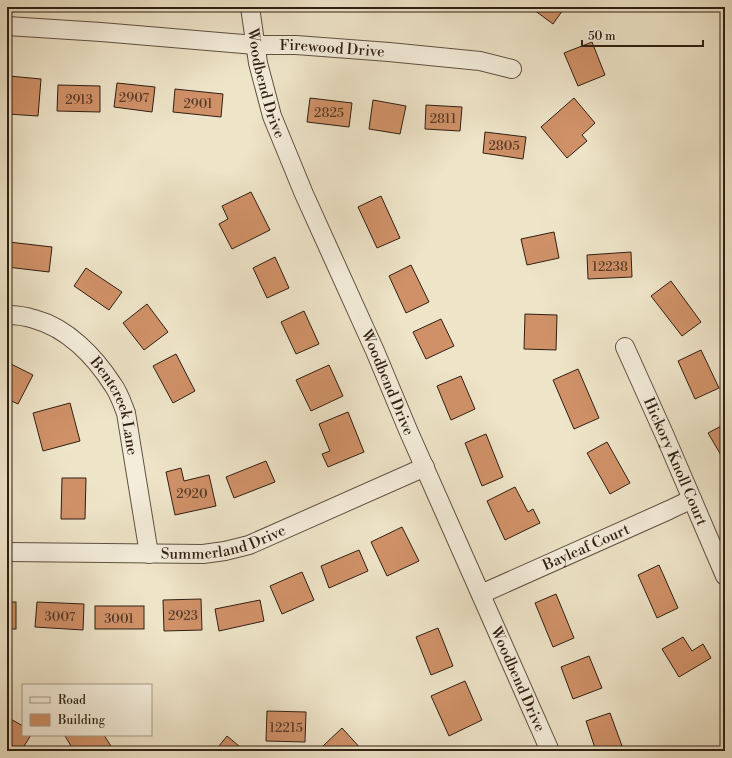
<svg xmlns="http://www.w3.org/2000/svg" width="732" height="758" viewBox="0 0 732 758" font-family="'Libre Bodoni',serif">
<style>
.building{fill:#d09168;stroke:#2f1f13}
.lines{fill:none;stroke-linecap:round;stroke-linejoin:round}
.minor-casing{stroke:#5f5040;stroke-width:20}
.minor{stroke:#f4eddb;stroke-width:18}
.labels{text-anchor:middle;stroke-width:3.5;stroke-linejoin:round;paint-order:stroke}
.number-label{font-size:13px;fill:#573c28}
.street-label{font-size:15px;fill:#2f1f13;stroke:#f4eddb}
</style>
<rect width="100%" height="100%" fill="#eee4c8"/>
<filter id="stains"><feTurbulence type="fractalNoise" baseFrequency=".005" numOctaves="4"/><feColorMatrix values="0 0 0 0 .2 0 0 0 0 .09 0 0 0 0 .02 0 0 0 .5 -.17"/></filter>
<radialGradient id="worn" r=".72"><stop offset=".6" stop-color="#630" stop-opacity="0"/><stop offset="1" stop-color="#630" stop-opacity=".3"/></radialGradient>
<g class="building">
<polygon points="530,7 565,7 553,24"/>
<polygon points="592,42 605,75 578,86 564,53"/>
<polygon points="9,76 41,79 38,116 7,114"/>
<polygon points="117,83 155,87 152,112 114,107"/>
<polygon points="58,85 100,86 100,112 57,111"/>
<polygon points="175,89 223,94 221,117 173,112"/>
<polygon points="310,98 352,103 349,127 307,122"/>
<polygon points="574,98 595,123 582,135 587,141 567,158 541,127"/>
<polygon points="373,100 406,106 400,134 369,129"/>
<polygon points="426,105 462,107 460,131 425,129"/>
<polygon points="485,132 526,137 523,159 483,153"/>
<polygon points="251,192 270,230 232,249 219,224 228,219 222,206"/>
<polygon points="381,196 400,238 377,248 358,207"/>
<polygon points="554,232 559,258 527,265 521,239"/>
<polygon points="9,242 52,247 49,272 7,267 7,257"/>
<polygon points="631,252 632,277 588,279 587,255"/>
<polygon points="275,257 289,288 267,298 253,268"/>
<polygon points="411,265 429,302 406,313 389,276"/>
<polygon points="86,268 122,292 109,310 74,286"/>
<polygon points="671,281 701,322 682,336 651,296"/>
<polygon points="147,304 168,332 144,350 123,323"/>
<polygon points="304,311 319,344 296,354 281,322"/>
<polygon points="525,314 557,315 556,350 524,349"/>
<polygon points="441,319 454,346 426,359 413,332"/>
<polygon points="701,350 719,388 695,399 678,361"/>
<polygon points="176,354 195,391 173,403 153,366"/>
<polygon points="7,362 33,375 18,404 7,399"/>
<polygon points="329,365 343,396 311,411 296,380"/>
<polygon points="578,369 599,418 574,429 553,380"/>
<polygon points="461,376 475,409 451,420 437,386"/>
<polygon points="70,403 80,441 43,451 33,413"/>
<polygon points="348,412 364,452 328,467 322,454 330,451 319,424"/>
<polygon points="725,424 725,462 708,433"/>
<polygon points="486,434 503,477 482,486 465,443"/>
<polygon points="607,442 630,483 610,494 587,453"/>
<polygon points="266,461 275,482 234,498 226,477"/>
<polygon points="181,468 184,481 209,475 216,506 175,515 166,472"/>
<polygon points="62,478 86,478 85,519 61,519"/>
<polygon points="515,487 528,512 533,509 540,523 505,540 487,501"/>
<polygon points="402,527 419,561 387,576 371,542"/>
<polygon points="359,550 368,571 329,588 321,566"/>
<polygon points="659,565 678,608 657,618 638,575"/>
<polygon points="302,572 314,600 282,614 270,586"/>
<polygon points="556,594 574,638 553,647 535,603"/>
<polygon points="201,599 202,630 164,631 163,600"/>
<polygon points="260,600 264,621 219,631 215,609"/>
<rect x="7" y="602" width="9" height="27"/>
<polygon points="37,602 84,604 83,630 35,627"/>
<rect x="95" y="606" width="49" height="23"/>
<polygon points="438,628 453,666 431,675 416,637"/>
<polygon points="683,637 692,651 703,644 711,658 679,677 662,649"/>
<polygon points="589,656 602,688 573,699 561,667"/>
<polygon points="465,681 482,720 449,736 431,696"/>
<polygon points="267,711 306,712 305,742 266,741"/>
<polygon points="610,713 622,746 607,751 596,751 586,721"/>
<polygon points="7,717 23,726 23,735 31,735 21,751 14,751 7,747"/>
<polygon points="342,728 363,751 328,751 323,746"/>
<polygon points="67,735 104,735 114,751 74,751 65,736"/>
<polygon points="227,736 245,751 215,751"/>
</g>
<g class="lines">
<defs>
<g id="minor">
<path id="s1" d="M250 7 258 63 272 116 304 194 375 351 408 430 550 751"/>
<path id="s2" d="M7 26 101 32 255 45H296L389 52 480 61 512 69"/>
<path id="s3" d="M7 315C16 315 25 316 34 319 68 328 95 357 113 385 119 393 122 403 126 413L149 554"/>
<path id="s4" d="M625 347 665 436 725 576"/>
<path id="s5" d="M7 552 203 554 225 551 249 545 425 467"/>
<path id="s6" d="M481 594 669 510 692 499"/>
</g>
</defs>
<use href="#minor" class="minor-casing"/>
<use href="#minor" class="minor"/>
</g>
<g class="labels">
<g class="number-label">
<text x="134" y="102">2907</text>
<text x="79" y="104">2913</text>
<text x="198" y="108">2901</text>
<text x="329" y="117">2825</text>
<text x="443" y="123">2811</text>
<text x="504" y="150">2805</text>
<text x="610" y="271">12238</text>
<text x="192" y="498">2920</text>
<text x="183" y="620">2923</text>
<text x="60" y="621">3007</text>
<text x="119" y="623">3001</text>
<text x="286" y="732">12215</text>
</g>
<g class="street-label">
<text dy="5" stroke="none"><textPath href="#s2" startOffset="326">Firewood Drive</textPath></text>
<text dy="5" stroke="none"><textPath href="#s1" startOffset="78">Woodbend Drive</textPath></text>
<text dy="5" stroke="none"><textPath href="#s1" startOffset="402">Woodbend Drive</textPath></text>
<text dy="5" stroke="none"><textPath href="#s3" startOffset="153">Bentcreek Lane</textPath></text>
<text dy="5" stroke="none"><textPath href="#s4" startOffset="125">Hickory Knoll Court</textPath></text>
<text dy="5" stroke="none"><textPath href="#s5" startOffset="218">Summerland Drive</textPath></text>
<text dy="5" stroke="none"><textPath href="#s6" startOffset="115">Bayleaf Court</textPath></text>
<text dy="5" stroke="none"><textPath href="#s1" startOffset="726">Woodbend Drive</textPath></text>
</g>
</g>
<rect width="732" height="758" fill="none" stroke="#eee4c8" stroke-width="24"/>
<rect x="8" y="8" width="716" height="742" fill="none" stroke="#2f1f13" stroke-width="2"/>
<rect x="12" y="12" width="708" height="734" fill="none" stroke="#2f1f13"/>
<rect x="22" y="684" width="130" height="52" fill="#f4eddb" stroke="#a59b8b"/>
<rect x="30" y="697" width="20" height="6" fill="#f4eddb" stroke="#a59b8b"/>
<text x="58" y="704" font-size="12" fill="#2f1f13">Road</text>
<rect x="30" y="714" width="20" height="12" fill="#d09168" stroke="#a59b8b"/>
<text x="58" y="724" font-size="12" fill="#2f1f13">Building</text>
<path d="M582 40v6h121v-6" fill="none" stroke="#2f1f13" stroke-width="2"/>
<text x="588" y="40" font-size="12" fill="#2f1f13" stroke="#f4eddb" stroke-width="3" paint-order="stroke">50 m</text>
<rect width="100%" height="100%" filter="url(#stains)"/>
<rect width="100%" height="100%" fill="url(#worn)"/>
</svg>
